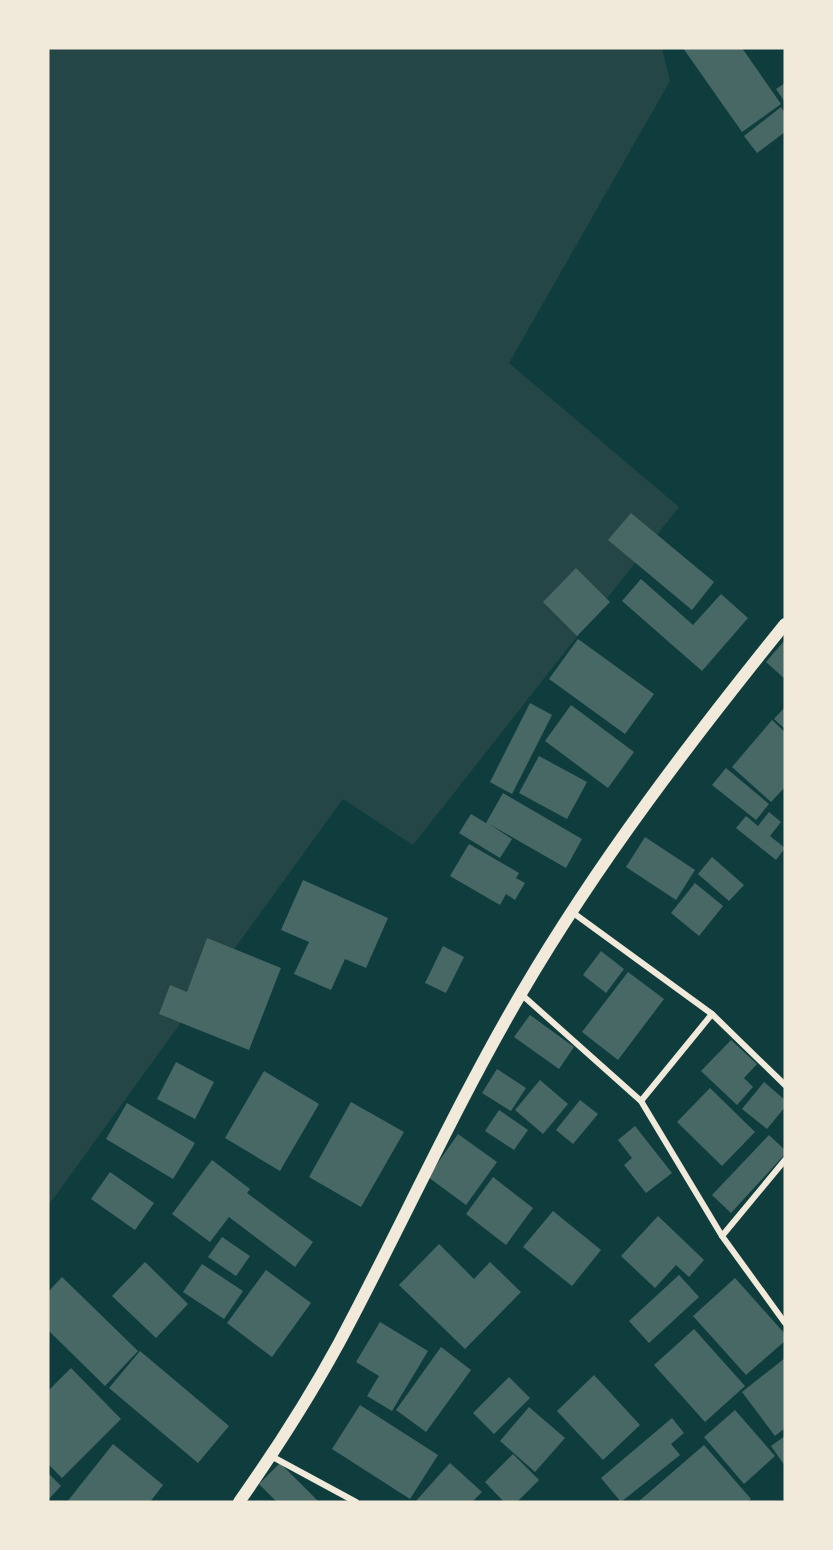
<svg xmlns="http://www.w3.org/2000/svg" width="833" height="1550" viewBox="0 0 833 1550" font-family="Lora,serif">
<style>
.green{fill:#244646}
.building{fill:#486865}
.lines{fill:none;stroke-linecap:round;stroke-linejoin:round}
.minor{stroke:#f1e9da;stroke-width:6}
.secondary{stroke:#f1e9da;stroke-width:12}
</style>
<rect width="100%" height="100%" fill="#0f3d3e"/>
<polygon class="green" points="48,48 662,48 670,81 509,363 679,507 413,845 343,799 48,1206"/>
<g class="building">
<polygon points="683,48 742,48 781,104 742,132"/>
<polygon points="785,83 785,102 776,89"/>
<polygon points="781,107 785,113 785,132 757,153 744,136"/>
<polygon points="631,513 714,582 692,610 608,540"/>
<polygon points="576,568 610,602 577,636 543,602"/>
<polygon points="641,579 693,625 721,594 748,618 702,671 622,601"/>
<polygon points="578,639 654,694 625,734 549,679"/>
<polygon points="785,640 785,679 766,662"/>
<polygon points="530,703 552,715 512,794 490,782"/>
<polygon points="571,705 634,752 608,788 545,741"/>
<polygon points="785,707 785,729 774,719"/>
<polygon points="772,720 785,732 785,787 771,802 732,767"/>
<polygon points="539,756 587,782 567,819 519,793"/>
<polygon points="726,768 769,804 756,820 712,785"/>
<polygon points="503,793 582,839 566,868 489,824 512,839 500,858 459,833 471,814 486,823"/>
<polygon points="769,812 781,822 770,836 785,848 776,860 736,828 746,816 758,826"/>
<polygon points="645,837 695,870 676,900 626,867"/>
<polygon points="469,844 519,873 516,878 525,883 515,900 506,894 500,905 450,876"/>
<polygon points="712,857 744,885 729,901 698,874"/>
<polygon points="303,880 388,918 366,968 345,959 331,990 294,974 309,942 281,930"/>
<polygon points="695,883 723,906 699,936 671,913"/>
<polygon points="207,938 281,968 249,1050 159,1014 170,985 187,992"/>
<polygon points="443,946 464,957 446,993 425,983"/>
<polygon points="601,951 624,969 606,993 583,975"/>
<polygon points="628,972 664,999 618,1060 582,1032"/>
<polygon points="530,1015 574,1047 559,1069 514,1037"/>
<polygon points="731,1040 757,1064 744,1078 753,1087 737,1105 701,1071"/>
<polygon points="176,1062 214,1082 195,1119 157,1099"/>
<polygon points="497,1069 526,1088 511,1111 482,1093"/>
<polygon points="264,1071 319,1104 280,1171 225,1138"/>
<polygon points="540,1080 568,1104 543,1134 515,1110"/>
<polygon points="764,1082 785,1100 785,1107 767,1129 742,1109"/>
<polygon points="710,1088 755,1132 722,1166 677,1122"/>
<polygon points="580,1100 598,1114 573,1144 556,1130"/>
<polygon points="351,1102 404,1132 361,1207 309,1177"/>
<polygon points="127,1103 195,1143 173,1179 106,1139"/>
<polygon points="499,1110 528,1130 514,1150 485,1131"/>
<polygon points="635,1126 672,1173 646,1193 624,1165 632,1158 618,1140"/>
<polygon points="458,1134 497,1162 466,1205 428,1177"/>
<polygon points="769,1135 785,1150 785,1154 731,1213 712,1195"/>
<polygon points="212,1160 250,1189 247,1193 313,1242 295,1267 229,1217 210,1242 172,1214"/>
<polygon points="110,1172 154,1203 135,1230 91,1199"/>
<polygon points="493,1177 533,1208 506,1245 466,1214"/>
<polygon points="553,1211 601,1250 572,1286 523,1247"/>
<polygon points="658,1216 704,1260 689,1277 676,1265 655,1288 621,1256"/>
<polygon points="222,1237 250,1256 236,1276 208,1257"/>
<polygon points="439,1244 474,1279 490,1262 521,1292 465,1349 399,1285"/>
<polygon points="145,1262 188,1304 156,1338 112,1296"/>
<polygon points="202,1264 243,1291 224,1319 183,1292"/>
<polygon points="266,1270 311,1303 272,1357 227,1323"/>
<polygon points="679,1275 699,1297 649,1343 629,1321"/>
<polygon points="62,1277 138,1351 105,1386 48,1330 48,1292"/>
<polygon points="735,1278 785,1334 785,1341 746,1375 693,1316"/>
<polygon points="380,1322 428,1351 392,1411 367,1396 379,1376 356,1362"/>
<polygon points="694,1329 745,1386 705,1422 654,1365"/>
<polygon points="441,1347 471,1370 426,1432 396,1410"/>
<polygon points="140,1351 229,1426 198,1463 109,1388"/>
<polygon points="785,1358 785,1428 775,1436 742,1392"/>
<polygon points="71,1368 121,1419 62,1478 48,1464 48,1391"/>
<polygon points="594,1375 640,1425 603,1460 557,1411"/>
<polygon points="509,1377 530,1398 494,1434 473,1413"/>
<polygon points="360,1405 438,1455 410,1499 332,1449"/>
<polygon points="529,1407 565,1438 535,1472 500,1441"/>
<polygon points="735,1410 775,1456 744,1484 704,1437"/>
<polygon points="672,1418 684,1433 671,1444 680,1455 621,1502 601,1478"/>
<polygon points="785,1436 785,1466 771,1446"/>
<polygon points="113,1444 163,1485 150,1502 67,1502"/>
<polygon points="704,1445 751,1499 748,1502 638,1502"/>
<polygon points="513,1454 539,1480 517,1502 504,1502 485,1482"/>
<polygon points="280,1463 319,1502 277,1502 259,1484"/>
<polygon points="450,1463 482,1492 472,1502 415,1502"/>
<polygon points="48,1473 61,1486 48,1500"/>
</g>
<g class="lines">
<g class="minor">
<polyline points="572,912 712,1014 785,1085"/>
<polyline points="521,994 641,1101 722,1236 785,1323"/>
<polyline points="641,1101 712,1014"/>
<polyline points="722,1236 785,1160"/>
<polyline points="271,1456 356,1502"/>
</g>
<path class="secondary" d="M239 1502C275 1451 309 1398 339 1343 401 1227 455 1106 522 992 598 862 690 742 785 624"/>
</g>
<rect width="833" height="1550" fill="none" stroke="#f1e9da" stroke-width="99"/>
</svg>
